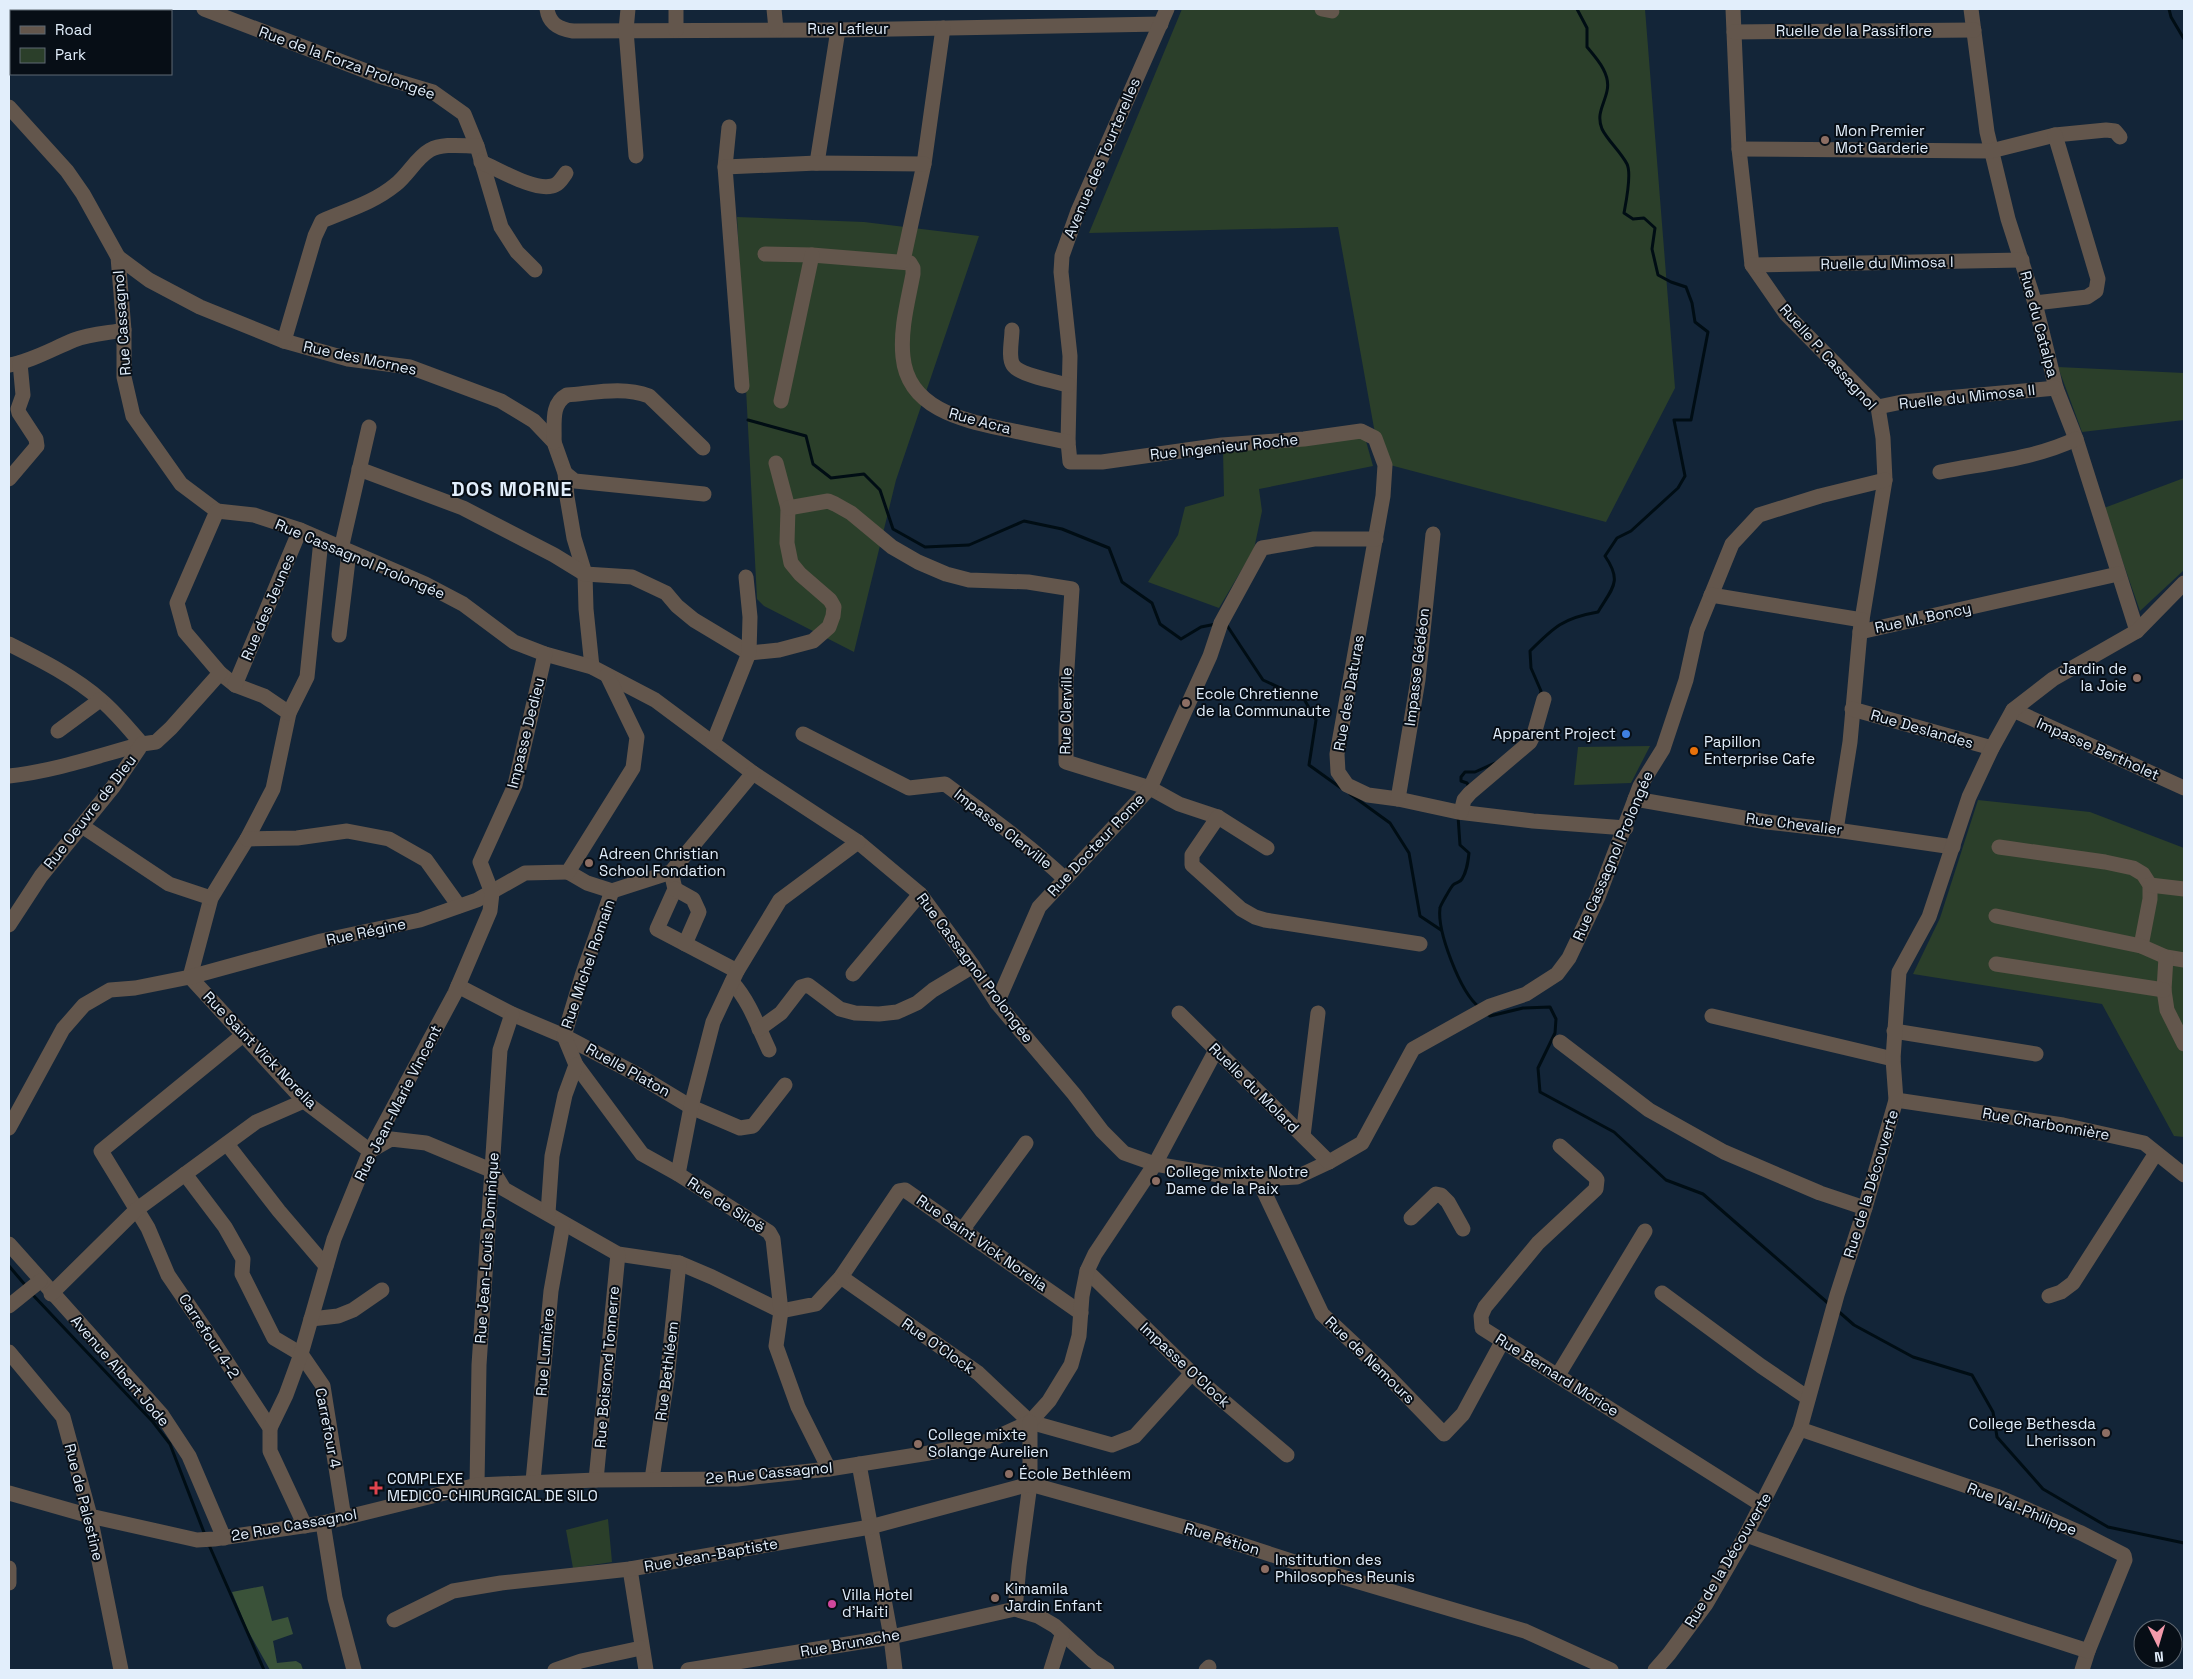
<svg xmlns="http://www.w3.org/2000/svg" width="2193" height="1679" viewBox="0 0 2193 1679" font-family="'Space Grotesk',sans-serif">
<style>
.green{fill:#2b3f2a}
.forest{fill:#3a5239}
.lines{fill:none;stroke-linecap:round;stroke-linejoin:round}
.stream{stroke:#000d14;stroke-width:3}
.minor{stroke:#63564c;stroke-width:15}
.education-dot{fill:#8d6e63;stroke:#070e16;stroke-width:2}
.shop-dot{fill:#3f7fe0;stroke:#070e16;stroke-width:2}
.food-dot{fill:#e8710a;stroke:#070e16;stroke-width:2}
.health-dot{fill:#e0444e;stroke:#070e16;stroke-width:2}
.hotel-dot{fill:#d1479c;stroke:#070e16;stroke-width:2}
.labels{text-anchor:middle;stroke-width:4;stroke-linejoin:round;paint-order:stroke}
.street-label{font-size:15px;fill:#e2eefb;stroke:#070e16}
.poi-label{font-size:15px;fill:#e2eefb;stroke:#070e16;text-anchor:start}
.district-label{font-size:20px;font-weight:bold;letter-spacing:1px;fill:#e2eefb;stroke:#070e16}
</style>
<rect width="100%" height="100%" fill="#132538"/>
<g class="green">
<polygon points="1182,9 1645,9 1675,388 1606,522 1390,465 1374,428 1338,227 1089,233"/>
<polygon points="737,217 864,222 979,236 896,480 854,652 764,606 757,599"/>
<polygon points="2058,367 2184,373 2184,420 2082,432"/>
<polygon points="1364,434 1373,466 1259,489 1262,511 1254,549 1219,608 1148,582 1178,535 1185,507 1224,496 1223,450"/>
<polygon points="2184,478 2184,570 2140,611 2104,508"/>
<polygon points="1650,746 1631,783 1574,785 1578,747"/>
<polygon points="1978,800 2090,812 2184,848 2184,1137 2174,1136 2102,1004 1913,974 1940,918"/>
<polygon points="608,1519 612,1562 573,1568 566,1530"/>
</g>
<polygon class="forest" points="263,1586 272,1621 288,1617 293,1634 273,1641 277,1663 296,1661 301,1664 303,1670 270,1670 247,1629 232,1592"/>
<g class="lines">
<g class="stream">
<polyline points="2169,9 2171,17 2184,39"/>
<polyline points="748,420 806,436 813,464 831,478 864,474 880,490 893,529 925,547 969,545 1024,521 1062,529 1109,548 1122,582 1152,603 1160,624 1181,639 1201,627 1216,624"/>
<polyline points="1226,624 1263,680 1304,699 1316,720 1309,765 1341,788"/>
<path d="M1540 696 1541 691 1531 668 1530 651C1554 627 1563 618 1598 612 1612 588 1623 582 1605 556L1617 538 1631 531 1678 488 1685 476 1674 420H1691L1708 332 1695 322 1692 303 1686 287 1671 282 1658 275 1652 249 1655 228 1644 218 1633 219 1624 213C1626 202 1632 174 1627 164 1620 151 1608 141 1602 129 1596 114 1604 105 1607 91 1611 74 1597 59 1587 47V28L1577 9"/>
<polyline points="1469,787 1467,783 1461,781 1461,777 1465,772 1475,772 1495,763"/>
<polyline points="1350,794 1390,823 1409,853 1420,916 1441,930"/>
<path d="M1458 816 1460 845 1469 853C1468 862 1467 871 1462 879 1460 883 1456 882 1453 885 1451 887 1440 906 1440 908 1437 931 1460 992 1479 1007"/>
<polyline points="1487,1014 1490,1016 1523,1008 1550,1007 1556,1019 1555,1033 1538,1068 1540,1092 1614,1132 1666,1180 1703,1194 1829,1304"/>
<polyline points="9,1266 26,1286"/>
<polyline points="32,1294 153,1422 170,1444 205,1535"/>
<polyline points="1838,1311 1854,1325 1913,1357 1972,1375 1993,1412 1997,1437 2043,1489 2108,1527 2184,1543"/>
<polyline points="209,1545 264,1670"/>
</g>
<g class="minor">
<polyline points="204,9 379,76 433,92 464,114 477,146 501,227 517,252 535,270"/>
<path d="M547 9C549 24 559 29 573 31L838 30 1161 24"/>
<polyline points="628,9 626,30 636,156"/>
<polyline points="774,9 776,29"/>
<polyline points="1167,9 1078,211 1062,256 1061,272 1070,356 1068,442 1070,462 1102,462 1222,445 1304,439 1361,431 1375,438 1385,465 1383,496 1337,754 1338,772 1347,785 1368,795 1398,799 1458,812 1533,821 1626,828"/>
<polyline points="1322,9 1332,11"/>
<polyline points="1733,9 1739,149 1752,265 1786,314 1878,407 1883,438 1885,480 1860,632 1850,742 1836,830"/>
<polyline points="1971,9 1987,132 2008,219 2035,303 2056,388 2076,439 2137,631"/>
<polyline points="676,30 676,9"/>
<polyline points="1734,32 1974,30"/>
<polyline points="9,107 67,171 83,194 118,257 124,330 124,377 133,416 181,484 217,511"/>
<polyline points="1739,149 1991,151 2055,135 2106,130 2115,131 2120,137"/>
<path d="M481 162C498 169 534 191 552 186 559 185 562 178 566 173"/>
<polyline points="817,163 838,30"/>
<polyline points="725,167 729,127"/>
<path d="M765 254 812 255 910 263 913 268V274C908 301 900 329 903 357 908 409 963 420 1004 429 1025 433 1046 438 1068 442"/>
<polyline points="118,257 149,280 200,307 284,341 348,359 410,367 501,401 534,421 554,442 565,473 567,497 574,538 585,574 586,609 592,667"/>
<polyline points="903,261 924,164 943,28"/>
<polyline points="1752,265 2022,260"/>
<polyline points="2035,303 2087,297 2096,291 2098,279 2055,135"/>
<path d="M1012 330C1012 340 1008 357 1013 365 1019 375 1057 382 1068 385"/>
<path d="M284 341 315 236 322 221C347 210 373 203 395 185 408 175 416 158 430 150 443 143 463 146 477 146"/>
<path d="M9 365C32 361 52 349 74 340 89 334 108 333 124 330"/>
<polyline points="742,386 725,167 817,163 924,164"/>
<polyline points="781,401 812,255"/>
<polyline points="1878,407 1902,402 2056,388"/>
<path d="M554 442C555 425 550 404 567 395 594 393 623 386 649 396L703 448"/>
<polyline points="359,469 463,508 554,555 585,574 632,577 666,593 677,606 694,620 749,653 779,650 813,641 829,627 833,616 834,607 830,600 800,574 791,563 787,543 788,508 776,463"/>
<path d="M1940 472C1985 463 2034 459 2076 439"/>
<polyline points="565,473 575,481 704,494"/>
<polyline points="9,479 37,446 36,439 19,413 18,409 23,395 20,363"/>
<polyline points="788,508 828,501 835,504 851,513 892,547 918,562 946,574 969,580 1028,582 1072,589 1066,684 1066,762 1150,788 1179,804 1218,817 1267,848"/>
<polyline points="217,511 254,515 300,530 425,584 463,604 514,642 545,654 592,667 655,700 753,773 858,842 920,894 973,966 997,1003 1074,1094 1102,1131 1124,1153 1155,1164 1225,1176 1258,1179 1297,1177 1329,1162 1362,1143 1413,1049 1490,1006 1526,994 1557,974 1569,958 1598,897 1640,786 1663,749 1686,680 1697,630 1732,544 1759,515 1820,496 1885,480"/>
<polyline points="341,549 369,427"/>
<polyline points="1711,595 1862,620 1860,632 2118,574"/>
<polyline points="339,635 349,552"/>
<path d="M9 644C41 660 75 677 102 701 117 714 129 729 142 744 97 756 55 771 9 776"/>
<polyline points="220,673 235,685 264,696 289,713 273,789 247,839 211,898 190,977 304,1101 370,1151 391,1139 426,1143 493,1171 504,1189 618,1254 679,1263 712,1277 781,1311 816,1304 841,1277 899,1191 905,1190 1081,1313"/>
<polyline points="235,685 300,530"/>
<polyline points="1852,709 1992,748"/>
<polyline points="2013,710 2184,788"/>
<polyline points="289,713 307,677 321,540"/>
<polyline points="58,731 100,700"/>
<path d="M803 734 909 788 945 784C985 814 1027 843 1064 878"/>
<polyline points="713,743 749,653 750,617 746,577"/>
<polyline points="1398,799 1418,680 1433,534"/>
<polyline points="1635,799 1767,822 1836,830 1953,847"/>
<polyline points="1461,812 1464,800 1470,793 1530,742 1534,734 1544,699"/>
<polyline points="1218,817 1192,855 1192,865 1241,909 1255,917 1265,920 1420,944"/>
<polyline points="82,826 169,884 211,898"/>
<polyline points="247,839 297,838 347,831 389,839 426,860 459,906"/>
<polyline points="1999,847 2105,862 2133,868 2143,874 2150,885 2150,899 2141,946"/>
<polyline points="568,872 587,883 612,891 671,872 753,773"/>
<polyline points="671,872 675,889 657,929 737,971"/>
<polyline points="2150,885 2184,889"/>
<polyline points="675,889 693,899 699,912 685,944"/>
<polyline points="1996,916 2141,946 2166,957 2184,960"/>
<polyline points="9,925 41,876 113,787 142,744 156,742 171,728 220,673 185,632 177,603 217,511"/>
<polyline points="2166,957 2164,990 2167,1010 2184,1044"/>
<polyline points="1996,964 2164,990"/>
<polyline points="853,974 920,894"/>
<path d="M732 982C750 1002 758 1027 769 1050"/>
<polyline points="458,986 512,1014 564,1036 638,1075 691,1107 740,1128 753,1126 785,1085"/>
<polyline points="997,1003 1039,907 1150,788 1210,656 1221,623 1262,548 1314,539 1376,539"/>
<polyline points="1179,1013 1329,1162"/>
<polyline points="1712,1016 1893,1059"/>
<polyline points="759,1029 781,1013 801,987 808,985 840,1009 855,1013 879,1014 897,1012 917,1003 933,990 973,966"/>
<polyline points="1894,1031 2036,1054"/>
<polyline points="243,1035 101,1151 148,1228 168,1275 211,1338 270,1428 270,1451 305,1526"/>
<polyline points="564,1036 576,1065 642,1154 678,1174 769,1232 773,1239 781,1311 776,1346 798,1407 829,1469"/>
<polyline points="564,1036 583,973 612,891"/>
<polyline points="1560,1042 1649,1110 1724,1152 1820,1193 1865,1208"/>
<polyline points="1896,1100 2063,1125 2144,1143 2184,1175"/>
<polyline points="9,1128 63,1029 84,1005 110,990 135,988 190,977 321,941 420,920 477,900 525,873 568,872 633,768 637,737 607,675"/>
<polyline points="1303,1136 1318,1013"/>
<polyline points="227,1144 279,1211 326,1266"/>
<polyline points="1560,1146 1595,1177 1597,1180 1596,1189 1538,1243 1485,1307 1481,1316 1482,1328 1762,1505"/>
<polyline points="185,1174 225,1227 243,1259 242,1274 274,1338 301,1354 323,1386 344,1518"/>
<polyline points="678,1174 691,1107 713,1022 737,971 780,900 858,842"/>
<polyline points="1258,1179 1322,1314 1384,1372 1444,1434 1463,1414 1502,1342"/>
<polyline points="548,1213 552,1156 565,1095 576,1065"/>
<polyline points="1411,1218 1436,1194 1441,1195 1448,1202 1463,1229"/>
<polyline points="963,1229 1026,1143"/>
<polyline points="9,1244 162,1415 189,1456 224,1538"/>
<polyline points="1087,1271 1200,1381 1287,1455"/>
<polyline points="841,1277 978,1373 1030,1422 1112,1445 1135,1436 1192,1373"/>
<polyline points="1662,1293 1761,1366 1808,1398"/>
<polyline points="51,1294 136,1210 256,1122 304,1101"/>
<polyline points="2049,1296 2061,1292 2073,1283 2156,1153"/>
<polyline points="9,1306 40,1281"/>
<polyline points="311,1319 338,1316 353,1310 382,1290"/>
<polyline points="9,1352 63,1417 90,1516 121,1670"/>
<polyline points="1558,1375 1645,1231"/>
<polyline points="270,1428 286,1395 301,1354 334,1239 370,1151 455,993 490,911 492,893 480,862 515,785 545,654"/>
<polyline points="1800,1429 1996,1496 2081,1533 2124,1555 2125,1560 2088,1651 2082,1670"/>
<polyline points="859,1464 891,1637 895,1670"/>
<polyline points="652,1479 667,1379 679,1263"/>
<polyline points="596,1480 618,1254"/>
<polyline points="533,1481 551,1291 563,1224"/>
<polyline points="477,1485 479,1365 500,1050 512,1014"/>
<polyline points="9,1493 90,1516 197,1540 214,1539 323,1523 477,1485 596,1480 737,1479 829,1469 929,1453 988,1441 1030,1422 1049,1401 1071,1365 1079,1336 1082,1296 1087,1271 1095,1254 1155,1164 1216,1050"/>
<polyline points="323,1523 335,1598 354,1670"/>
<polyline points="1746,1535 1921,1597 2088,1651"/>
<polyline points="9,1568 9,1583"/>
<polyline points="630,1569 646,1670"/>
<polyline points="1015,1609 1019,1566 1030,1484 1030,1422"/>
<polyline points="394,1620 453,1591 501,1583 630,1569 870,1527 1030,1484 1202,1532 1322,1571 1525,1631 1611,1670"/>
<polyline points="555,1670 581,1661 641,1648"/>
<polyline points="688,1670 891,1637 1015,1609 1038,1616 1055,1626 1093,1661 1107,1670"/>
<polyline points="1051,1670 1062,1635"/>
<polyline points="1206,1670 1209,1667"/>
<polyline points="1655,1670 1669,1654 1706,1604 1746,1535 1800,1429 1837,1295 1865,1208 1896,1100 1893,1059 1899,972 1929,917 1969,797 1992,748 2013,710 2053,679 2137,631 2184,583"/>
</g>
</g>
<g class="education-dot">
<circle cx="1825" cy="140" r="5"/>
<circle cx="2137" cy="678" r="5"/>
<circle cx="1186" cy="703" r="5"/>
<circle cx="589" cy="863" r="5"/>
<circle cx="1156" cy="1181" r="5"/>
<circle cx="2106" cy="1433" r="5"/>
<circle cx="918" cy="1444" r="5"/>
<circle cx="1009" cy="1474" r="5"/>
<circle cx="1265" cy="1569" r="5"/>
<circle cx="995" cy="1598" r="5"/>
</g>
<circle class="shop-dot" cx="1626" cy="734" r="5"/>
<circle class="food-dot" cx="1694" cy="751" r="5"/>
<path class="health-dot" d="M373.5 1480.5h5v5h5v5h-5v5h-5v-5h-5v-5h5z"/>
<circle class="hotel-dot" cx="832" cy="1604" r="5"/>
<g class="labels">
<g class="street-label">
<text x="848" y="34">Rue Lafleur</text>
<text x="1854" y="36">Ruelle de la Passiflore</text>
<text transform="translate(347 63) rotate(20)" y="5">Rue de la Forza Prolongée</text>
<text transform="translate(1102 158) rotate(-67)" y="5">Avenue des Tourterelles</text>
<text transform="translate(1887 263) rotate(-1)" y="5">Ruelle du Mimosa I</text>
<text transform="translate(122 323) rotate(-94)" y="5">Rue Cassagnol</text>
<text transform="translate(2039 324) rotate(75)" y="5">Rue du Catalpa</text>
<text transform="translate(1828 357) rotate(48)" y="5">Ruelle P. Cassagnol</text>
<text transform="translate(360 358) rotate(12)" y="5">Rue des Mornes</text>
<text transform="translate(1967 397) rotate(-6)" y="5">Ruelle du Mimosa II</text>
<text transform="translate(980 421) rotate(15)" y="5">Rue Acra</text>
<text transform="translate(1224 447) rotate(-6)" y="5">Rue Ingenieur Roche</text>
<text transform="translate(360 559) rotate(23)" y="5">Rue Cassagnol Prolongée</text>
<text transform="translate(268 607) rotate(-67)" y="5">Rue des Jeunes</text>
<text transform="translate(1923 618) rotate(-12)" y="5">Rue M. Boncy</text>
<text transform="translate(1417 667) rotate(-83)" y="5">Impasse Gédéon</text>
<text transform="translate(1349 693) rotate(-80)" y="5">Rue des Daturas</text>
<text transform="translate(1066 711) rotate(-89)" y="5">Rue Clerville</text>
<text transform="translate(1922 729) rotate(16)" y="5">Rue Deslandes</text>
<text transform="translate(526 733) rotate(-76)" y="5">Impasse Dedieu</text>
<text transform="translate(2098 749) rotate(24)" y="5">Impasse Bertholet</text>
<text transform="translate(90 812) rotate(-52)" y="5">Rue Oeuvre de Dieu</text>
<text transform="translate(1794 824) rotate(7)" y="5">Rue Chevalier</text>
<text transform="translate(1003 829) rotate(38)" y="5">Impasse Clerville</text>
<text transform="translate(1096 845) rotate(-47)" y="5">Rue Docteur Rome</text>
<text transform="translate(1613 856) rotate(-67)" y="5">Rue Cassagnol Prolongée</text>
<text transform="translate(366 932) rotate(-12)" y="5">Rue Régine</text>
<text transform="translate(588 964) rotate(-71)" y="5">Rue Michel Romain</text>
<text transform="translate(975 968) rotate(53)" y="5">Rue Cassagnol Prolongée</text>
<text transform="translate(260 1050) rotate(46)" y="5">Rue Saint Vick Norelia</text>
<text transform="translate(628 1070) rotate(29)" y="5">Ruelle Platon</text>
<text transform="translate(1254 1088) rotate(45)" y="5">Ruelle du Molard</text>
<text transform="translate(398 1103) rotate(-63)" y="5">Rue Jean-Marie Vincent</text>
<text transform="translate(2046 1124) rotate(10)" y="5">Rue Charbonnière</text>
<text transform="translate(1871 1184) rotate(-73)" y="5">Rue de la Découverte</text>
<text transform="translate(726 1205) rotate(33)" y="5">Rue de Siloë</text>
<text transform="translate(982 1243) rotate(35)" y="5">Rue Saint Vick Norelia</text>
<text transform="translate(487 1248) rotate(-86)" y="5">Rue Jean-Louis Dominique</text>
<text transform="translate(209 1336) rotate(57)" y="5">Carrefour 4-2</text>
<text transform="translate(938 1346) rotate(35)" y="5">Rue O'Clock</text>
<text transform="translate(545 1352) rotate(-85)" y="5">Rue Lumière</text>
<text transform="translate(1370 1360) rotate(44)" y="5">Rue de Nemours</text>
<text transform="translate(1185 1365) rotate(43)" y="5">Impasse O'Clock</text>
<text transform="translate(607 1367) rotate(-85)" y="5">Rue Boisrond Tonnerre</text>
<text transform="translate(120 1371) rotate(49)" y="5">Avenue Albert Jode</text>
<text transform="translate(667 1371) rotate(-83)" y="5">Rue Bethléem</text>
<text transform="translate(1557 1375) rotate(32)" y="5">Rue Bernard Morice</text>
<text transform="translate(328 1428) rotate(79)" y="5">Carrefour 4</text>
<text transform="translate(769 1473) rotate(-5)" y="5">2e Rue Cassagnol</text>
<text transform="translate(84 1502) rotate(76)" y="5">Rue de Palestine</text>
<text transform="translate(2022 1509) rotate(22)" y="5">Rue Val-Philippe</text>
<text transform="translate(294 1525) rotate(-10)" y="5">2e Rue Cassagnol</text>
<text transform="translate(1222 1539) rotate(17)" y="5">Rue Pétion</text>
<text transform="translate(711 1555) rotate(-10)" y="5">Rue Jean-Baptiste</text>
<text transform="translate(1728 1560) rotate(-59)" y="5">Rue de la Découverte</text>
<text transform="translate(850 1643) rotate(-10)" y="5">Rue Brunache</text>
</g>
<g class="poi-label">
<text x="1835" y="136">Mon Premier<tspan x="1835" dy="17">Mot Garderie</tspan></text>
<text x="2127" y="674" text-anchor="end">Jardin de<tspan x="2127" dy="17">la Joie</tspan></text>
<text x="1196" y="699">Ecole Chretienne<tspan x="1196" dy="17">de la Communaute</tspan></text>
<text x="1616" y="739" text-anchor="end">Apparent Project</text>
<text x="1704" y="747">Papillon<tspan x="1704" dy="17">Enterprise Cafe</tspan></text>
<text x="599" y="859">Adreen Christian<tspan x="599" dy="17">School Fondation</tspan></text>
<text x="1166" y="1177">College mixte Notre<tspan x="1166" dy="17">Dame de la Paix</tspan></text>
<text x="2096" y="1429" text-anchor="end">College Bethesda<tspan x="2096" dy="17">Lherisson</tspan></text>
<text x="928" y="1440">College mixte<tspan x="928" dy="17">Solange Aurelien</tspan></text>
<text x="1019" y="1479">École Bethléem</text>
<text x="387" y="1484">COMPLEXE<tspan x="387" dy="17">MEDICO-CHIRURGICAL DE SILO</tspan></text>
<text x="1275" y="1565">Institution des<tspan x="1275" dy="17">Philosophes Reunis</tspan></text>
<text x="1005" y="1594">Kimamila<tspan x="1005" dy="17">Jardin Enfant</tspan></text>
<text x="842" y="1600">Villa Hotel<tspan x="842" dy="17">d'Haiti</tspan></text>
</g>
<g class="district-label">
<text x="512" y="496">DOS MORNE</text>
</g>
</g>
<rect width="2193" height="1679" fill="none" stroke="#e2eefb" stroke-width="20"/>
<rect x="10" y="10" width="162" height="65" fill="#070e16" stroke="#5f6872"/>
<rect x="20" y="26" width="25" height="8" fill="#63564c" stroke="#5f6872"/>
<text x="55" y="35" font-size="15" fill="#e2eefb">Road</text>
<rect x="20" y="48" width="25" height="15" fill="#2b3f2a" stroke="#5f6872"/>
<text x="55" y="60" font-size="15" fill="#e2eefb">Park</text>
<g transform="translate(2158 1644) rotate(175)"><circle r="24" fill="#070e16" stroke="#5f6872"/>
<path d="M0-4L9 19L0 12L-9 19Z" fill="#f39aab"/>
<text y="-8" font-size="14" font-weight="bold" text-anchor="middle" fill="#e2eefb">N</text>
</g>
</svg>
